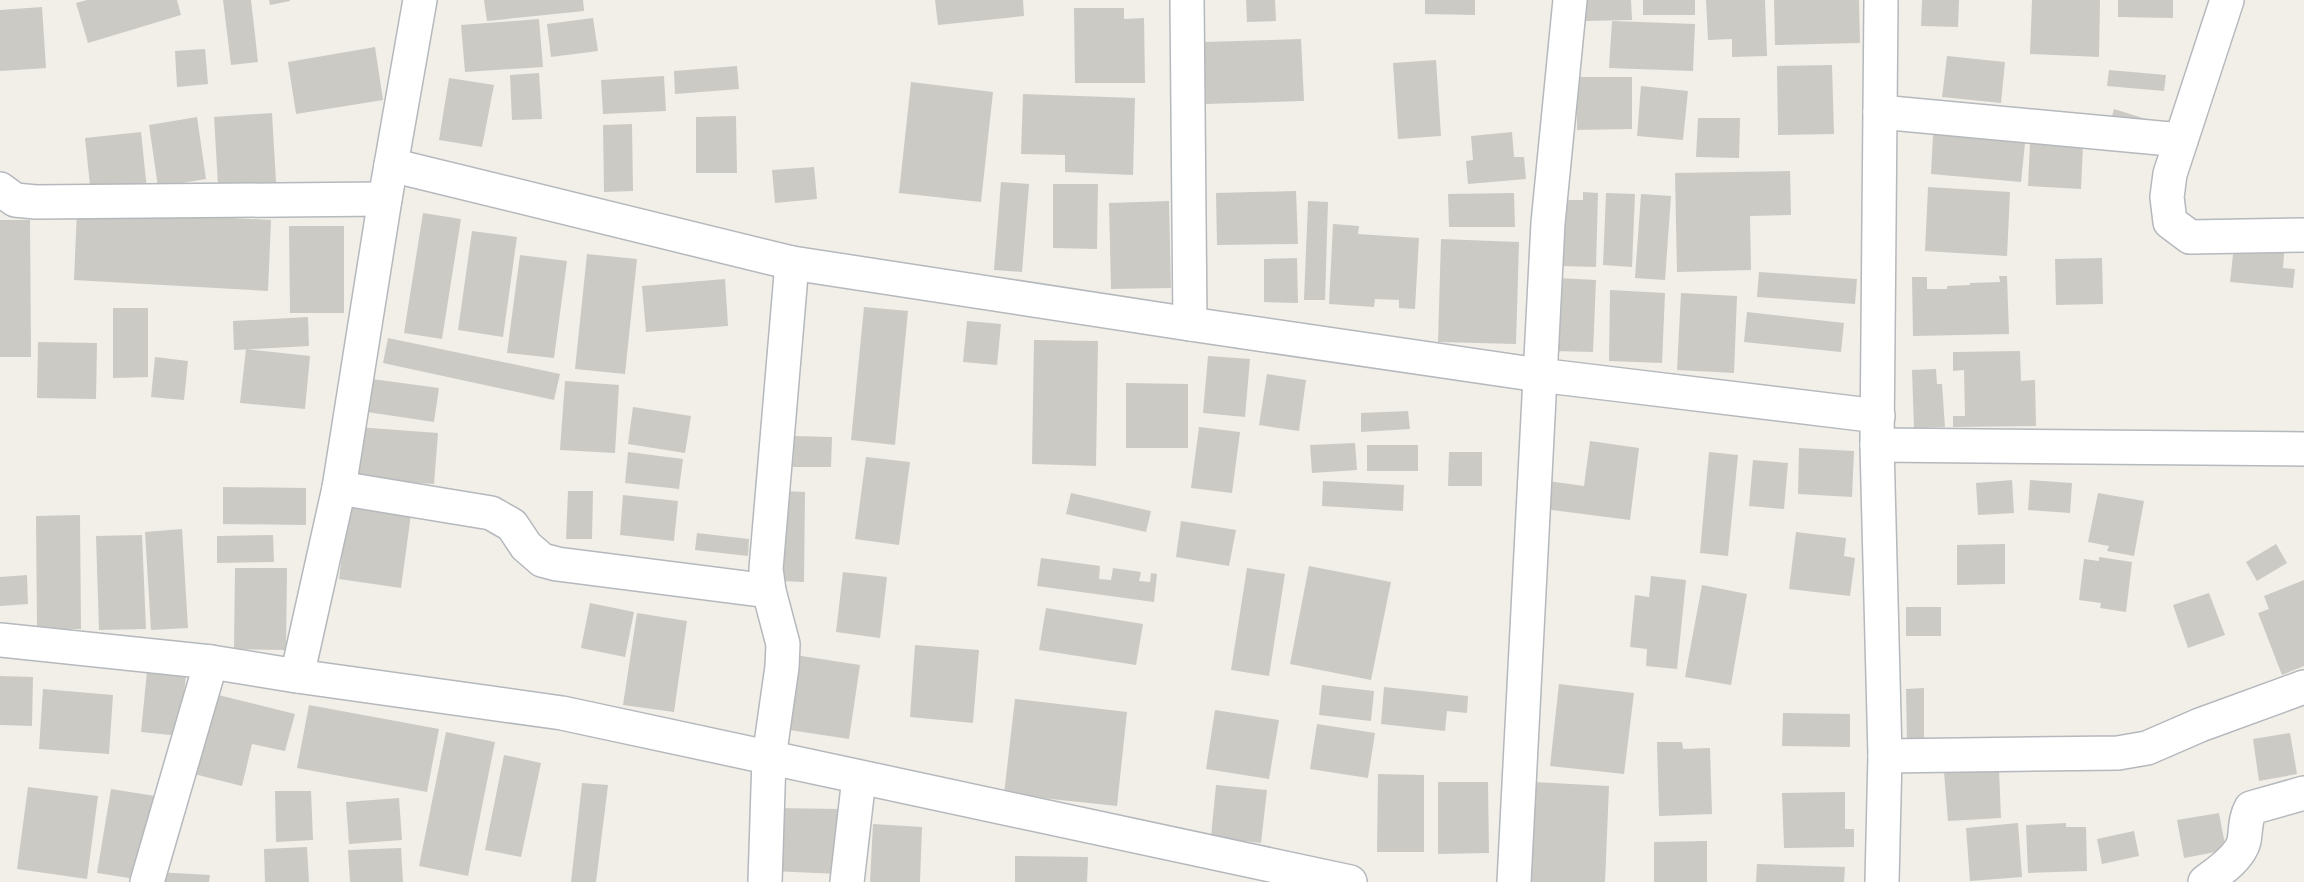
<svg xmlns="http://www.w3.org/2000/svg" width="2304" height="882" viewBox="0 0 2304 882" font-family="'Fira Sans Condensed',sans-serif">
<style>
.building{fill:#cccac5}
.lines{fill:none;stroke-linecap:round;stroke-linejoin:round}
.street-casing{stroke:#b5b8bc;stroke-width:36}
.street{stroke:#fff;stroke-width:33}
</style>
<rect width="100%" height="100%" fill="#f1efe8"/>
<g class="building">
<polygon points="87,0 177,0 181,15 88,43 76,3"/>
<polygon points="223,0 251,0 258,62 231,65"/>
<polygon points="269,0 290,0 290,1 270,5"/>
<polygon points="484,0 583,0 584,11 487,21"/>
<polygon points="935,0 1023,0 1024,16 938,25"/>
<polygon points="1246,0 1275,0 1276,21 1247,22"/>
<polygon points="1425,0 1475,0 1475,15 1425,14"/>
<polygon points="1584,0 1631,0 1632,20 1585,21"/>
<rect x="1643" y="0" width="52" height="15"/>
<polygon points="1706,0 1765,0 1767,56 1732,57 1732,39 1708,40"/>
<polygon points="1774,0 1859,0 1860,43 1775,45"/>
<polygon points="1922,0 1959,0 1958,27 1921,26"/>
<polygon points="2032,0 2100,0 2099,57 2030,54"/>
<polygon points="2118,0 2173,0 2173,18 2118,17"/>
<polygon points="42,7 46,68 0,71 0,10"/>
<polygon points="1074,8 1124,8 1124,19 1144,18 1145,83 1075,83"/>
<polygon points="593,18 598,51 551,57 547,24"/>
<polygon points="539,19 543,67 465,72 461,25"/>
<polygon points="1612,21 1695,24 1693,71 1609,68"/>
<polygon points="1301,39 1304,101 1206,104 1203,42"/>
<polygon points="375,47 383,100 296,114 288,62"/>
<polygon points="205,49 208,84 177,87 175,51"/>
<polygon points="1947,56 2005,62 2001,103 1942,97"/>
<polygon points="1436,60 1441,136 1398,139 1393,63"/>
<polygon points="1832,65 1834,134 1778,135 1777,66"/>
<polygon points="737,66 739,89 675,94 674,71"/>
<polygon points="2109,70 2166,75 2164,91 2107,86"/>
<polygon points="539,73 542,119 512,120 510,75"/>
<polygon points="664,76 666,111 603,114 601,80"/>
<polygon points="1577,77 1632,77 1632,129 1577,130"/>
<polygon points="449,78 494,85 482,147 439,140"/>
<polygon points="911,82 993,92 981,202 899,193"/>
<polygon points="1641,86 1688,91 1683,140 1637,136"/>
<polygon points="1023,94 1135,98 1133,175 1065,172 1065,155 1021,154"/>
<polygon points="2114,109 2149,120 2146,132 2111,120"/>
<polygon points="272,113 276,182 218,185 214,117"/>
<polygon points="736,116 737,173 696,173 696,117"/>
<polygon points="197,117 206,179 158,187 149,125"/>
<polygon points="1698,118 1740,118 1739,158 1696,157"/>
<polygon points="632,124 633,191 604,192 603,125"/>
<polygon points="141,132 147,190 91,195 85,138"/>
<polygon points="1512,132 1514,157 1524,157 1526,179 1468,184 1466,161 1473,160 1471,136"/>
<polygon points="1933,134 2025,143 2021,182 1931,174"/>
<polygon points="2030,143 2083,146 2081,189 2028,186"/>
<polygon points="814,167 817,199 775,203 772,170"/>
<polygon points="1790,171 1791,215 1750,216 1751,270 1677,272 1675,173"/>
<polygon points="1001,182 1029,184 1022,272 994,270"/>
<polygon points="1053,184 1098,184 1097,249 1053,248"/>
<polygon points="1928,187 2010,192 2007,256 1925,251"/>
<polygon points="1296,191 1298,244 1217,245 1216,193"/>
<polygon points="1583,192 1598,193 1596,267 1560,266 1563,200 1583,200"/>
<polygon points="1514,193 1515,227 1449,227 1448,194"/>
<polygon points="1606,193 1635,194 1632,267 1603,265"/>
<polygon points="1641,194 1671,196 1665,280 1635,278"/>
<polygon points="1169,201 1171,288 1111,289 1109,203"/>
<polygon points="1308,201 1328,202 1325,300 1304,300"/>
<polygon points="77,210 271,220 268,291 74,280"/>
<polygon points="423,213 461,219 442,339 404,333"/>
<polygon points="0,220 30,220 31,357 0,357"/>
<polygon points="1333,224 1359,226 1358,234 1419,238 1415,309 1399,308 1399,300 1375,299 1374,307 1329,304"/>
<polygon points="289,226 344,226 344,313 290,313"/>
<polygon points="472,231 517,237 503,337 458,330"/>
<polygon points="2235,237 2285,243 2283,268 2295,269 2293,288 2230,282"/>
<polygon points="1441,239 1519,242 1516,344 1438,342"/>
<polygon points="587,254 637,259 625,374 575,369"/>
<polygon points="520,255 567,261 554,358 507,353"/>
<polygon points="1297,258 1298,303 1264,302 1264,259"/>
<polygon points="2102,258 2103,304 2056,305 2055,259"/>
<polygon points="1759,272 1857,279 1855,304 1757,297"/>
<polygon points="1999,276 2007,276 2009,334 1913,336 1912,277 1927,277 1927,289 1947,289 1947,286 1970,285 1970,283 2000,282"/>
<polygon points="1557,278 1596,280 1593,352 1554,351"/>
<polygon points="725,279 728,326 646,332 642,286"/>
<polygon points="1610,290 1665,293 1662,363 1609,361"/>
<polygon points="1681,293 1737,296 1734,373 1677,370"/>
<polygon points="864,307 908,311 895,445 851,440"/>
<polygon points="113,308 148,308 148,377 113,378"/>
<polygon points="1747,312 1844,323 1841,352 1744,342"/>
<polygon points="308,317 309,346 234,350 233,321"/>
<polygon points="967,321 1001,324 997,365 963,362"/>
<polygon points="388,338 560,374 554,400 383,363"/>
<polygon points="1034,340 1098,341 1096,466 1032,464"/>
<polygon points="38,342 97,343 96,399 37,398"/>
<polygon points="246,349 310,356 305,409 240,403"/>
<polygon points="2020,351 2021,381 2035,380 2036,426 1953,427 1953,416 1965,416 1964,370 1953,371 1953,352"/>
<polygon points="1208,356 1250,359 1245,417 1203,413"/>
<polygon points="155,357 188,361 184,400 151,397"/>
<polygon points="1936,369 1937,384 1942,384 1945,427 1914,428 1912,370"/>
<polygon points="1267,374 1306,380 1299,431 1259,425"/>
<polygon points="372,379 439,388 434,422 367,412"/>
<polygon points="565,381 619,385 615,453 560,450"/>
<polygon points="1126,383 1188,384 1188,448 1126,448"/>
<polygon points="633,407 691,416 685,453 628,444"/>
<polygon points="1408,411 1410,429 1361,432 1361,413"/>
<polygon points="357,427 438,433 434,484 353,479"/>
<polygon points="1199,427 1240,432 1232,493 1191,488"/>
<polygon points="794,436 832,437 831,467 793,467"/>
<polygon points="1590,441 1639,448 1630,520 1544,509 1548,481 1584,486"/>
<polygon points="1355,443 1357,470 1312,473 1310,445"/>
<rect x="1367" y="445" width="51" height="26"/>
<polygon points="1799,448 1854,451 1852,497 1798,494"/>
<polygon points="628,452 683,459 679,489 625,483"/>
<polygon points="1449,452 1482,452 1482,486 1448,486"/>
<polygon points="1709,452 1738,455 1728,556 1700,553"/>
<polygon points="866,457 910,462 899,545 855,539"/>
<polygon points="1753,460 1788,463 1784,509 1749,506"/>
<polygon points="2012,480 2014,513 1978,515 1976,483"/>
<polygon points="2030,480 2072,483 2070,513 2028,510"/>
<polygon points="1323,481 1404,485 1403,511 1322,506"/>
<polygon points="223,487 306,488 306,525 223,524"/>
<polygon points="568,491 593,491 592,539 566,539"/>
<polygon points="783,491 805,492 804,582 781,581"/>
<polygon points="1071,493 1151,511 1146,532 1066,514"/>
<polygon points="2098,493 2144,501 2134,556 2107,551 2109,546 2088,542"/>
<polygon points="623,495 678,501 674,541 620,535"/>
<polygon points="348,505 411,514 401,588 339,579"/>
<polygon points="80,515 81,629 37,629 36,516"/>
<polygon points="1181,521 1236,530 1229,566 1176,557"/>
<polygon points="182,529 188,628 151,630 145,532"/>
<polygon points="1796,532 1846,538 1844,556 1855,558 1850,596 1789,589"/>
<polygon points="697,533 749,539 748,556 695,550"/>
<polygon points="142,535 146,629 99,630 96,536"/>
<polygon points="273,535 274,562 217,563 217,536"/>
<polygon points="2005,544 2005,584 1957,585 1957,545"/>
<polygon points="2276,544 2287,563 2257,581 2246,562"/>
<polygon points="2099,557 2132,562 2126,612 2100,608 2101,603 2079,600 2084,559 2099,561"/>
<polygon points="1041,558 1100,566 1099,579 1111,580 1113,568 1141,572 1139,581 1150,582 1151,573 1157,574 1154,602 1037,586"/>
<polygon points="1309,566 1391,582 1371,680 1290,664"/>
<polygon points="235,568 287,568 286,650 234,649"/>
<polygon points="1247,568 1285,574 1269,676 1231,670"/>
<polygon points="843,572 887,577 880,638 836,632"/>
<polygon points="27,575 28,604 0,606 0,577"/>
<polygon points="1651,576 1686,580 1677,669 1646,666 1647,649 1630,647 1635,595 1649,597"/>
<polygon points="2304,580 2304,666 2282,675 2258,613 2269,609 2264,596"/>
<polygon points="1702,585 1747,594 1731,685 1685,677"/>
<polygon points="2209,593 2225,635 2188,648 2173,605"/>
<polygon points="590,603 634,612 625,657 581,648"/>
<rect x="1906" y="607" width="35" height="29"/>
<polygon points="1046,608 1143,624 1136,665 1039,650"/>
<polygon points="637,613 687,621 674,712 623,705"/>
<polygon points="915,645 979,650 973,723 910,717"/>
<polygon points="795,655 860,665 849,739 783,729"/>
<polygon points="147,671 186,674 180,736 141,732"/>
<polygon points="0,676 33,677 32,726 0,725"/>
<polygon points="1559,684 1634,693 1624,774 1550,766"/>
<polygon points="1322,685 1374,691 1371,721 1319,715"/>
<polygon points="1384,687 1468,696 1467,713 1447,711 1445,731 1381,724"/>
<polygon points="1924,688 1924,743 1907,743 1906,689"/>
<polygon points="43,689 113,695 109,754 39,749"/>
<polygon points="210,693 295,714 285,751 252,744 242,786 190,773"/>
<polygon points="1015,699 1127,712 1117,806 1004,794"/>
<polygon points="309,705 439,729 427,792 297,768"/>
<polygon points="1215,710 1279,720 1269,779 1206,769"/>
<polygon points="1783,713 1850,714 1850,747 1782,746"/>
<polygon points="1317,724 1375,733 1368,778 1310,769"/>
<polygon points="446,732 495,742 468,876 419,866"/>
<polygon points="2290,733 2297,774 2259,781 2253,739"/>
<polygon points="1657,742 1682,742 1683,749 1710,748 1712,814 1659,816"/>
<polygon points="504,755 541,763 521,857 485,850"/>
<polygon points="1999,770 2001,818 1948,821 1944,772"/>
<polygon points="1378,774 1424,775 1424,852 1377,852"/>
<polygon points="1438,782 1488,782 1489,853 1438,854"/>
<polygon points="1534,782 1609,786 1605,882 1529,882"/>
<polygon points="582,783 608,785 596,882 571,882"/>
<polygon points="1216,785 1267,790 1261,843 1211,837"/>
<polygon points="28,787 98,796 87,879 17,869"/>
<polygon points="111,789 155,796 142,880 97,873"/>
<polygon points="275,791 311,791 313,840 276,842"/>
<polygon points="1845,792 1845,829 1854,829 1854,847 1784,848 1782,793"/>
<polygon points="399,798 402,840 349,844 346,802"/>
<polygon points="772,808 841,809 839,874 771,871"/>
<polygon points="2219,813 2226,850 2184,858 2177,820"/>
<polygon points="2018,823 2022,877 1970,881 1966,828"/>
<polygon points="2066,823 2066,827 2086,827 2087,871 2028,873 2026,825"/>
<polygon points="873,824 922,827 920,882 870,882"/>
<polygon points="2134,831 2139,856 2102,864 2097,839"/>
<polygon points="1707,841 1707,882 1654,882 1654,842"/>
<polygon points="307,847 309,882 265,882 264,849"/>
<polygon points="401,848 403,882 350,882 348,850"/>
<polygon points="1015,856 1088,857 1087,882 1015,882"/>
<polygon points="1757,864 1845,867 1844,882 1756,882"/>
<polygon points="156,872 210,875 209,882 156,882"/>
</g>
<g class="lines">
<defs>
<g id="street">
<polyline points="1187,0 1190,324"/>
<polyline points="1881,0 1877,445 1885,756 1882,882"/>
<polyline points="2227,0 2170,174 2167,197 2170,222 2190,237 2304,235"/>
<polyline points="1880,112 2181,140"/>
<polyline points="391,165 792,263 1190,324 1539,375 1878,416"/>
<polyline points="0,189 15,200 36,202 385,199"/>
<polyline points="1877,445 2304,449"/>
<polyline points="339,488 491,513 512,525 526,546 542,560 557,564 769,591"/>
<polyline points="0,640 211,662 297,676 562,713 1350,882"/>
<polyline points="297,676 339,488 385,199 420,0"/>
<polyline points="1885,756 2118,753 2147,748 2200,725 2304,687"/>
<polyline points="147,882 211,662"/>
<polyline points="765,882 769,758 782,667 783,644 769,591 766,569 792,263"/>
<polyline points="847,882 859,778"/>
<polyline points="1514,882 1548,223 1570,0"/>
<path d="M2205 882C2218 872 2240 858 2244 841 2246 830 2245 818 2251 808L2304 793"/>
</g>
</defs>
<use href="#street" class="street-casing"/>
<use href="#street" class="street"/>
</g>
</svg>
